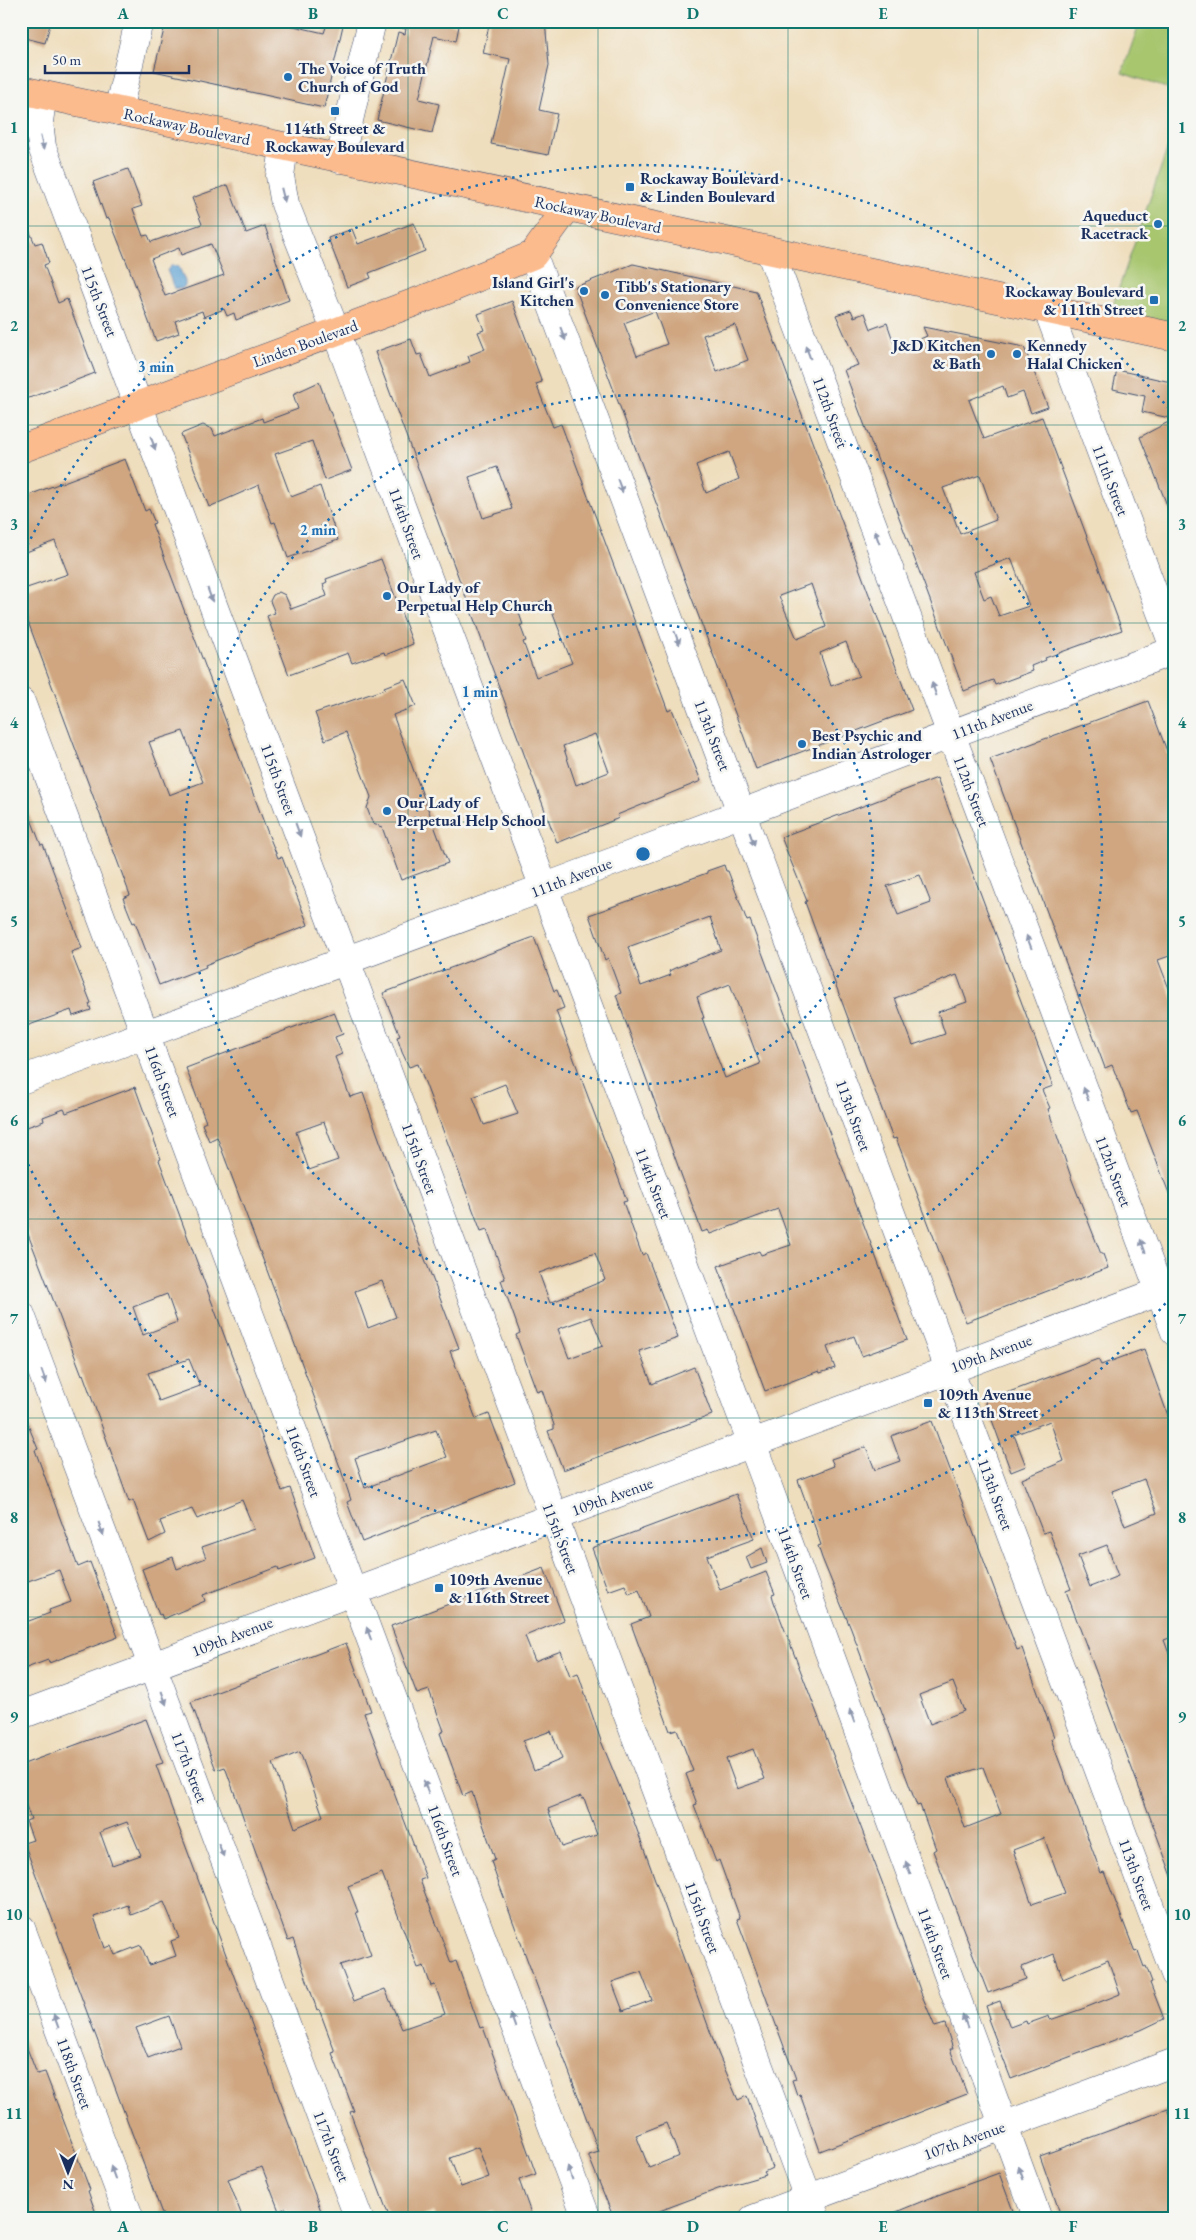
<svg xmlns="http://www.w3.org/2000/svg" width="1196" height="2240" viewBox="0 0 1196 2240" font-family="'EB Garamond',serif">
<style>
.green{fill:#a7c66e;stroke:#617a66}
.water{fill:#5da1d2;stroke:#3c6898}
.building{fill:#cfa680;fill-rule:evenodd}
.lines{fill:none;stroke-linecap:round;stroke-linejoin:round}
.minor-casing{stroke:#3b496c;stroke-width:29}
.major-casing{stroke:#3b496c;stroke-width:29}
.minor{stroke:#fff;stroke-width:28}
.major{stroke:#fbbb8d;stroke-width:28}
.oneway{fill:#8d97ae}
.grid{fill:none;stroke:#0f766e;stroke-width:1;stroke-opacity:0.55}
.ring{fill:none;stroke:#1f6fb2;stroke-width:2.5;stroke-dasharray:2.5 5}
.poi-dot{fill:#1f6fb2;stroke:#f6f6f2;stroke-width:2}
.labels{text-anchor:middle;stroke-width:5;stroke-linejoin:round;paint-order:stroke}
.poi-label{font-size:16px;font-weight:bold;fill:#1b2f5e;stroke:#f6f6f2;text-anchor:start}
.street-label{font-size:16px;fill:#1b2f5e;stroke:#f6f6f2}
.centre{fill:#1f6fb2;stroke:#f6f6f2;stroke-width:2.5}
.ring-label{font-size:15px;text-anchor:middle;font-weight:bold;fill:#1f6fb2;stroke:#f6f6f2;stroke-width:5;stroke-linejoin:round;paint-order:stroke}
.neatline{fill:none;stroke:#0f766e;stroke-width:2}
.grid-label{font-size:16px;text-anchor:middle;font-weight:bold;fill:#0f766e}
</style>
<rect width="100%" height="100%" fill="#f6f6f2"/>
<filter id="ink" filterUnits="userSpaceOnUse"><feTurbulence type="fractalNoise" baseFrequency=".02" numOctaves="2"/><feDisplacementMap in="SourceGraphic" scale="10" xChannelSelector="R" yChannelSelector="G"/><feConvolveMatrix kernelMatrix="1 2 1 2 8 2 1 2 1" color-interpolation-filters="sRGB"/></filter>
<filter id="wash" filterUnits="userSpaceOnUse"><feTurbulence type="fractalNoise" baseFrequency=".0096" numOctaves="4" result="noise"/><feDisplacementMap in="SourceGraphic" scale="20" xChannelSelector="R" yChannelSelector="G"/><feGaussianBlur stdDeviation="1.12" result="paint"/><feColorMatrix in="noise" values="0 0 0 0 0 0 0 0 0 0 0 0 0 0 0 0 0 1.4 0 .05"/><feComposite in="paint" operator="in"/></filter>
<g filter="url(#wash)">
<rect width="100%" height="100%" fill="#efdebd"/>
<g class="green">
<polygon points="1140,21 1175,21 1175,91 1122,73"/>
<polygon points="1175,127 1175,337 1107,322"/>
</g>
<polygon class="water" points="172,265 179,267 185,281 185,286 181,289 174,288 167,270"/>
<g id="blocks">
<g class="building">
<polygon points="21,21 51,21 45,43 21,37"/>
<polygon points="166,21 282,21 290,23 289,25 324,33 328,21 344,21 324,108 154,71"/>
<polygon points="399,21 442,21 459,26 456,41 434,36 419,99 439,104 432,133 377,120 398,32 405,34 406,29 398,27"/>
<polygon points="490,21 545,21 549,65 539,110 557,114 548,155 491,144 510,59 483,53"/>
<path d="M128 169 142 206 133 209 143 236 148 235 151 242 202 224 192 198 228 185 246 233 265 226 289 300 236 320 234 313 227 316 224 309 204 317 202 311 175 321 179 333 156 341 129 268 109 218 106 219 93 182ZM211 244 224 275 165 296 151 259 179 248 181 255Z"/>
<polygon points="21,211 35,244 42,242 49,263 44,265 58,303 67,299 95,373 21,401 21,339 27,339 21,324"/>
<polygon points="414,223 425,251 369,273 371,278 347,287 328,238 352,229 358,244"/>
<path d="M633 264 756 291 912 710 756 769 575 287ZM655 311 667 344 637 356 624 323ZM735 325 748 360 717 372 703 335ZM729 452 739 479 706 493 696 465ZM811 584 826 627 797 639 779 596ZM846 642 859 676 831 686 820 653Z"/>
<path d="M512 301 542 382 536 384 553 427 561 424 668 711 672 709 701 781 617 815 619 818 557 843 375 352 411 339 417 355 421 354 430 377 470 362 468 356 485 349 478 332 484 330 478 314ZM497 467 512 509 483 518 469 477ZM547 599 572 663 536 677 523 642 526 641 520 625H523L518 610ZM595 734 609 772 576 785 563 746Z"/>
<path d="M851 310 854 317 865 313 871 329 887 323 896 349 927 336 923 327 1024 347 1048 407 1031 413 1023 392 1007 398 1003 386 969 400 984 439 1042 417 1122 630 1045 658 1046 660 1031 666 1033 671 995 685 993 680 964 691 844 370 858 365 836 315ZM980 475 996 520 960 534 943 488ZM1011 558 1029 606 999 616 991 596 984 599 974 572Z"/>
<polygon points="1117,370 1175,383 1175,525 1140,437 1174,419 1142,412 1145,396 1113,389"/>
<polygon points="319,382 352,470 325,480 312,441 275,454 291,497 320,486 338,540 288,558 275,522 272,523 259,485 209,507 181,434 203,425 212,429 215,436 262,418 263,422 298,409 293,394"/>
<path d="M125 459 145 511 149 509 155 523 152 524 160 546 269 836 278 858 282 857 308 925 237 952 205 965 206 967 159 985 135 922 133 923 123 898 130 895 21 603V590L68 574 55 541 21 554V498ZM183 731 203 782 169 795 149 742Z"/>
<polygon points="381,559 413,644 385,655 384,652 352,663 348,653 289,675 267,616 275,613 270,601 273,595 279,592 285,595 291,609 327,596 323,584 327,582 326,579"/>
<polygon points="405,679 416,706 393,715 448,863 401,880 382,827 373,824 367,808 371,797 346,732 325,740 315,713 385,689 384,687"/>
<polygon points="1148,701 1175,772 1175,954 1158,960 1175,1004 1174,1206 1137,1111 1131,1113 1112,1065 1105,1068 990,759"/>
<path d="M937 778 1053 1086 1042 1090 1050 1108 1048 1109 1072 1180 1101 1254H1103L1108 1268 966 1322 896 1138 893 1139 813 924 805 902 807 901 781 837ZM920 875 931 903 898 915 887 886ZM957 975 967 1002 938 1012 945 1034 913 1045 895 998Z"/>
<polygon points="22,796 41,845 43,844 82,948 71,952 91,1003 89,1004 91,1010 73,1016 71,1010 21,1028"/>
<path d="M724 865 726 871H728L747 921 750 920 767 966 907 1340 862 1356 854 1336 827 1347 835 1368 820 1373 819 1371 765 1391 718 1266 759 1251 761 1255 791 1245 781 1217 778 1209 710 1234 708 1230 702 1232 616 995 621 993 608 958 605 960 589 915 707 873V871ZM710 917 721 950 675 968 669 971 671 975 641 986 628 947ZM730 984 760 1064 725 1078 702 1018H704L697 997Z"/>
<path d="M534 937 554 991 557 990 564 1008 556 1011 627 1201 623 1202 642 1255 646 1253 678 1338 639 1351 652 1384 694 1367 712 1415 563 1470 548 1431 554 1429V1425L542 1390 537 1392 516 1335 520 1333 501 1280 505 1279 497 1257 487 1229 481 1231 418 1064 409 1067 402 1052 397 1037 400 1036 383 993ZM505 1084 518 1114 484 1125 473 1097ZM595 1253 605 1280 550 1303 539 1273ZM591 1317 603 1346 569 1358 558 1329Z"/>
<path d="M334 1012 343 1034 335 1037 342 1054 335 1057 350 1097 363 1093 381 1144 459 1348 450 1351 476 1419 489 1414 515 1482 362 1542 347 1502 351 1500 340 1467 295 1345 217 1137 209 1141 202 1124 206 1122 186 1068ZM324 1122 338 1160 309 1170 296 1132ZM382 1281 396 1317 368 1328 355 1291ZM436 1430 447 1457 365 1488 355 1458Z"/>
<path d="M135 1087 161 1159 159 1160 282 1491 290 1488 315 1558 279 1571 278 1567 203 1595 205 1601 163 1619 161 1614 159 1615 142 1569 173 1557 177 1569 206 1558 202 1547 254 1529 242 1500 197 1519 192 1509 160 1521 165 1534 149 1542 133 1500 129 1502 83 1374 82 1375 21 1216V1129L44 1121 43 1117 64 1109 66 1113ZM167 1294 177 1322 143 1335 133 1307ZM189 1359 200 1386 159 1401 148 1373Z"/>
<path d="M1144 1349 1175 1435V1636L1164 1640 1175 1670 1173 1879 1066 1591 1071 1589 1049 1531 1043 1533 1022 1479 1064 1461 1050 1421 1014 1435 1026 1466 1011 1472 985 1401 1098 1359 1101 1365ZM1144 1479 1157 1513 1125 1526 1112 1491ZM1107 1545 1118 1576 1090 1587 1078 1556Z"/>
<polygon points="21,1408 38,1449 35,1450 78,1567 90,1562 118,1637 49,1663 48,1660 21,1670 21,1624 50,1613 49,1610 71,1602 59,1570 28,1581 21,1564"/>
<path d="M932 1421 1017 1650 1022 1648 1030 1671 1054 1737 1051 1739 1101 1873 1104 1872 1135 1952 1138 1951 1144 1967 1146 1966 1152 1982 1150 1983 1164 2019 1141 2030 1011 2079 988 2019 990 2018 986 2006 1000 2001 1010 2027 1026 2021 1027 2024 1049 2016 1050 2020 1082 2009 1120 1994 1108 1960 1063 1979 1054 1954 1022 1967 1026 1979 988 1993 933 1851 936 1849 920 1805 917 1806 851 1629 822 1558 818 1546 821 1545 816 1530 798 1480 834 1466 831 1459 866 1447 875 1470 900 1461 891 1436ZM953 1682 964 1711 930 1724 919 1695ZM983 1767 1001 1814 965 1828 948 1778ZM1044 1838 1065 1893 1032 1904 1013 1850Z"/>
<path d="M736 1494 754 1539 707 1556 720 1590 766 1572 775 1594 772 1595 774 1602 882 1882 921 1993 935 2027 945 2024 953 2049H950L967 2094 820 2151 800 2094 797 2095 792 2080 796 2079 737 1919 740 1918 719 1860 716 1862 694 1805 697 1804 686 1774 693 1771 677 1729 670 1731 631 1624 649 1617 639 1590 629 1594 625 1585 608 1591 592 1548ZM753 1749 765 1779 737 1789 726 1759Z"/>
<polygon points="762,1548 767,1563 751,1569 746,1557"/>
<path d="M544 1568 564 1620 525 1636 535 1661 561 1651 570 1676 578 1673 601 1741 633 1819 718 2053 738 2100 747 2096 772 2168 764 2172 766 2175 718 2189 638 2219H614L589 2157V2155L599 2152 496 1876 491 1861 495 1859 472 1792 463 1796 440 1733 444 1731 429 1690 417 1694 391 1626ZM551 1731 562 1759 534 1771 523 1741ZM581 1796 582 1799 584 1798 597 1835 562 1847 548 1809ZM641 1972 652 2000 623 2011 612 1982ZM666 2123 679 2156 649 2168 636 2135Z"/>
<path d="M346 1643 371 1711 364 1713 426 1878 420 1880 451 1963 456 1961 480 2028 483 2027 536 2174 519 2180 533 2219H496L493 2210 470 2219H436L433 2212 414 2219H390L350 2112 354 2111 332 2053 335 2052 319 2009 317 2010 293 1939 288 1941 225 1767 216 1770 191 1702ZM300 1752 323 1816 295 1828 273 1763ZM382 1873 418 1968 424 1966 431 1986 435 1985 445 2014 402 2029 385 1989 354 2001 340 1965 371 1955 356 1912H358L348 1886ZM478 2147 489 2177 461 2187 450 2158Z"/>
<path d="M146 1719 163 1763 156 1765 173 1812 324 2219H290L286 2208 279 2211 262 2167 228 2179 243 2219H164L24 1843 33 1840 26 1821 31 1819 21 1793V1765ZM127 1822 141 1855 112 1865 100 1832ZM164 1902 179 1938 171 1941 176 1956 149 1965 141 1945 115 1955 111 1946 105 1948 94 1917 128 1905 131 1915ZM169 2016 180 2046 148 2058 136 2028Z"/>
<polygon points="22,2035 37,2074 45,2072 90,2190 88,2191 98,2219 21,2219"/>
<polygon points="1168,2109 1175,2126 1175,2210 1151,2219 1062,2219 1040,2156"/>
<polygon points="999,2173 1016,2219 879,2219 935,2196"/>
</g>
</g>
</g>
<g filter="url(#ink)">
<use href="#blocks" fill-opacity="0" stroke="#3b496c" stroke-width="1"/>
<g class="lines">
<defs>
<g id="minor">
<polyline points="43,95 39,121 42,147 816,2219"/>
<polyline points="118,111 139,21"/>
<polyline points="284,147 280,176 285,204 336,332 763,1473 1038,2219"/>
<polyline points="340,159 372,21"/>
<polyline points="770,251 1175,1332"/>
<polyline points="533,255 1175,1974"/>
<polyline points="21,702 587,2219"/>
<polyline points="21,1080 543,888 1175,650 1048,310"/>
<polyline points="21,1315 359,2219"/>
<polyline points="21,1715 1175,1286"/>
<polyline points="21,1928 130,2219"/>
<polyline points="753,2219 1175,2062"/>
</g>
<g id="major">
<polyline points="21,90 1175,337"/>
<polyline points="21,449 437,294 533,255 567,208"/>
</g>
</defs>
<use href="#minor" class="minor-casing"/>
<use href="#major" class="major-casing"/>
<use href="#minor" class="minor"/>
<use href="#major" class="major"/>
</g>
<defs><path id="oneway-solid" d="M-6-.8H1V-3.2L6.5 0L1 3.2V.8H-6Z" transform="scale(1.25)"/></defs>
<g class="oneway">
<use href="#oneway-solid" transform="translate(42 143) rotate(77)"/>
<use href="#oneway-solid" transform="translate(283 195) rotate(76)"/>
<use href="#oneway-solid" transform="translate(563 334) rotate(69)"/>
<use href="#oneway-solid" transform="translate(808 352) rotate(-110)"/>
<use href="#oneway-solid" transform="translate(153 443) rotate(70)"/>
<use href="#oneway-solid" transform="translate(620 486) rotate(69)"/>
<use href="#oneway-solid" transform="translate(877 537) rotate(-110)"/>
<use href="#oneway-solid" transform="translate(210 595) rotate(70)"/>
<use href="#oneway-solid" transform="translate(677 638) rotate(69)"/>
<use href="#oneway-solid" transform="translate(934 689) rotate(-110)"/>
<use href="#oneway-solid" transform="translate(298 830) rotate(70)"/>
<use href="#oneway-solid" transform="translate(752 839) rotate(70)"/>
<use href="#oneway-solid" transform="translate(1029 942) rotate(-111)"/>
<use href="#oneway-solid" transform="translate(1086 1094) rotate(-111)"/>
<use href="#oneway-solid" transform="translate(1143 1246) rotate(-111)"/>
<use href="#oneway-solid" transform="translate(44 1377) rotate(70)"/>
<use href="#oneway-solid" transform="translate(101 1529) rotate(70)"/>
<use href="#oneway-solid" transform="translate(369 1634) rotate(-110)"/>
<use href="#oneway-solid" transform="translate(164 1698) rotate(70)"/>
<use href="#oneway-solid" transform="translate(852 1716) rotate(-110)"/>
<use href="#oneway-solid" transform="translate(426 1787) rotate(-110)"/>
<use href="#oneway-solid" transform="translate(221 1850) rotate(69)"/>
<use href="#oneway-solid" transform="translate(908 1868) rotate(-110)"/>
<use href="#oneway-solid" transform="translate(56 2021) rotate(-110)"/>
<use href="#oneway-solid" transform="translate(513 2021) rotate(-110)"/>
<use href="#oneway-solid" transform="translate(965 2021) rotate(-110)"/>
<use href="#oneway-solid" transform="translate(113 2173) rotate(-110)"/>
<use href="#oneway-solid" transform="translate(570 2173) rotate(-110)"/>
<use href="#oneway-solid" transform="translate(1021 2173) rotate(-110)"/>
</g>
</g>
<path class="grid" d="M218 21V2219M408 21V2219M598 21V2219M788 21V2219M978 21V2219M21 226H1175M21 425H1175M21 623H1175M21 822H1175M21 1021H1175M21 1219H1175M21 1418H1175M21 1617H1175M21 1815H1175M21 2014H1175"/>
<g class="ring">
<circle cx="643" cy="854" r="230"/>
<circle cx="643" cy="854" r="459"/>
<path d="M1175 1292A689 689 0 0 1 24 1156M24 552A689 689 0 0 1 1175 416"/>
</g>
<g class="poi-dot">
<circle cx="288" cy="77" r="5"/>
<rect x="330" y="106" width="10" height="10" rx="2.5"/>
<rect x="625" y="182" width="10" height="10" rx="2.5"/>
<circle cx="1158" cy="224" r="5"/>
<circle cx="584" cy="291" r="5"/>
<circle cx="605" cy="295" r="5"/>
<rect x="1149" y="295" width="10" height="10" rx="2.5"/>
<circle cx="991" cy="354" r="5"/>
<circle cx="1017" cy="354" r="5"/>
<circle cx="387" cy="596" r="5"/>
<circle cx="802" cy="744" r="5"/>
<circle cx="387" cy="811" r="5"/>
<rect x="923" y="1398" width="10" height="10" rx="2.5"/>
<rect x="434" y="1583" width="10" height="10" rx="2.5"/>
</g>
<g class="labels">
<g class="poi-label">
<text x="298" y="74">The Voice of Truth<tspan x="298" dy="18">Church of God</tspan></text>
<text x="335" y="134" text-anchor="middle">114th Street &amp;<tspan x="335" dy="18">Rockaway Boulevard</tspan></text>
<text x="640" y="184">Rockaway Boulevard<tspan x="640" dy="18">&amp; Linden Boulevard</tspan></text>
<text x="1148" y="221" text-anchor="end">Aqueduct<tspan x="1148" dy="18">Racetrack</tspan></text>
<text x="574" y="288" text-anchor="end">Island Girl's<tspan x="574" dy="18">Kitchen</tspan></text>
<text x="615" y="292">Tibb's Stationary<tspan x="615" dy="18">Convenience Store</tspan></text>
<text x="1144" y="297" text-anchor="end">Rockaway Boulevard<tspan x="1144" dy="18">&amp; 111th Street</tspan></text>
<text x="981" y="351" text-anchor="end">J&amp;D Kitchen<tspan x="981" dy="18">&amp; Bath</tspan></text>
<text x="1027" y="351">Kennedy<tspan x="1027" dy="18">Halal Chicken</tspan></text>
<text x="397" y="593">Our Lady of<tspan x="397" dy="18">Perpetual Help Church</tspan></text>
<text x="812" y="741">Best Psychic and<tspan x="812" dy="18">Indian Astrologer</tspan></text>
<text x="397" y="808">Our Lady of<tspan x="397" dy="18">Perpetual Help School</tspan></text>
<text x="938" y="1400">109th Avenue<tspan x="938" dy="18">&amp; 113th Street</tspan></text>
<text x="449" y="1585">109th Avenue<tspan x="449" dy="18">&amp; 116th Street</tspan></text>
</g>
<g class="street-label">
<text transform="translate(187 126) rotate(12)" y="6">Rockaway Boulevard</text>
<text transform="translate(598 214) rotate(12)" y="6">Rockaway Boulevard</text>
<text transform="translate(100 301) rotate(69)" y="6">115th Street</text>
<text transform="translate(305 343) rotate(-20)" y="6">Linden Boulevard</text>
<text transform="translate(831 412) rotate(70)" y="6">112th Street</text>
<text transform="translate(1111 480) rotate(69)" y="6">111th Street</text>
<text transform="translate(407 523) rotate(70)" y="6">114th Street</text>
<text transform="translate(992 719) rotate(-21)" y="6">111th Avenue</text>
<text transform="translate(713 735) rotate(69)" y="6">113th Street</text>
<text transform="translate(279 779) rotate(70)" y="6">115th Street</text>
<text transform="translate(972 791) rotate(69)" y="6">112th Street</text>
<text transform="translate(571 877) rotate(-21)" y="6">111th Avenue</text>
<text transform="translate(163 1081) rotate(70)" y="6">116th Street</text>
<text transform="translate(854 1115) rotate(70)" y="6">113th Street</text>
<text transform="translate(420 1158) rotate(70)" y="6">115th Street</text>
<text transform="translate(1114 1171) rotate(69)" y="6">112th Street</text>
<text transform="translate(654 1183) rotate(69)" y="6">114th Street</text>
<text transform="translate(991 1353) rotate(-20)" y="6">109th Avenue</text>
<text transform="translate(304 1461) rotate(70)" y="6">116th Street</text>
<text transform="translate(996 1494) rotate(70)" y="6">113th Street</text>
<text transform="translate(612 1496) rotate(-20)" y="6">109th Avenue</text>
<text transform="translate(561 1538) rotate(69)" y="6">115th Street</text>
<text transform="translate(796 1563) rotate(70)" y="6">114th Street</text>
<text transform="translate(232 1636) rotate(-21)" y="6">109th Avenue</text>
<text transform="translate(190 1767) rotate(69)" y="6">117th Street</text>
<text transform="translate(446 1840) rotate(70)" y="6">116th Street</text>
<text transform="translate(1137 1874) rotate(70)" y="6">113th Street</text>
<text transform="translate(703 1917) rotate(70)" y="6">115th Street</text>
<text transform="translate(936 1943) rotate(70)" y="6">114th Street</text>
<text transform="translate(75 2073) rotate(70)" y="6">118th Street</text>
<text transform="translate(964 2140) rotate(-20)" y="6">107th Avenue</text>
<text transform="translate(332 2146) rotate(69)" y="6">117th Street</text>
</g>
</g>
<circle cx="643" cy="854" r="8" class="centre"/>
<g class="ring-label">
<text x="156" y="372">3 min</text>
<text x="318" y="535">2 min</text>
<text x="480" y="697">1 min</text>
</g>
<rect width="1196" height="2240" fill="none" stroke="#f6f6f2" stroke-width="55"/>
<g transform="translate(68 2172) rotate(180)" stroke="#f6f6f2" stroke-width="4" paint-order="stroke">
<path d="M0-4L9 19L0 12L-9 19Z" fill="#1b2f5e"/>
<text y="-8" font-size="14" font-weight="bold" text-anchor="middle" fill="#1b2f5e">N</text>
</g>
<path d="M45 65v8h144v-8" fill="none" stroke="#1b2f5e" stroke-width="2.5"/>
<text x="52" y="65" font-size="15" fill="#1b2f5e" stroke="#f6f6f2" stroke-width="4" paint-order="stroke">50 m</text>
<rect x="28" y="28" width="1140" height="2184" class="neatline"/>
<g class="grid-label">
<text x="123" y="19">A</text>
<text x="313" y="19">B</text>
<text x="503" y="19">C</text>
<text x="693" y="19">D</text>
<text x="883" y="19">E</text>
<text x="1073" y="19">F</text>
<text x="14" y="133">1</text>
<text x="1182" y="133">1</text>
<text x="14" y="331">2</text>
<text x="1182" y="331">2</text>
<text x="14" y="530">3</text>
<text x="1182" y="530">3</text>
<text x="14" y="728">4</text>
<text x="1182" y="728">4</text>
<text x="14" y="927">5</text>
<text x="1182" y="927">5</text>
<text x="14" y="1126">6</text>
<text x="1182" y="1126">6</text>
<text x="14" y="1324">7</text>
<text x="1182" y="1324">7</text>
<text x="14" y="1523">8</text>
<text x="1182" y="1523">8</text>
<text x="14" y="1722">9</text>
<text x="1182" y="1722">9</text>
<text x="14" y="1920">10</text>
<text x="1182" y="1920">10</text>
<text x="14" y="2119">11</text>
<text x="1182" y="2119">11</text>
<text x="123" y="2232">A</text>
<text x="313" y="2232">B</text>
<text x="503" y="2232">C</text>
<text x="693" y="2232">D</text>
<text x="883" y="2232">E</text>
<text x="1073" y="2232">F</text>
</g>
</svg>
